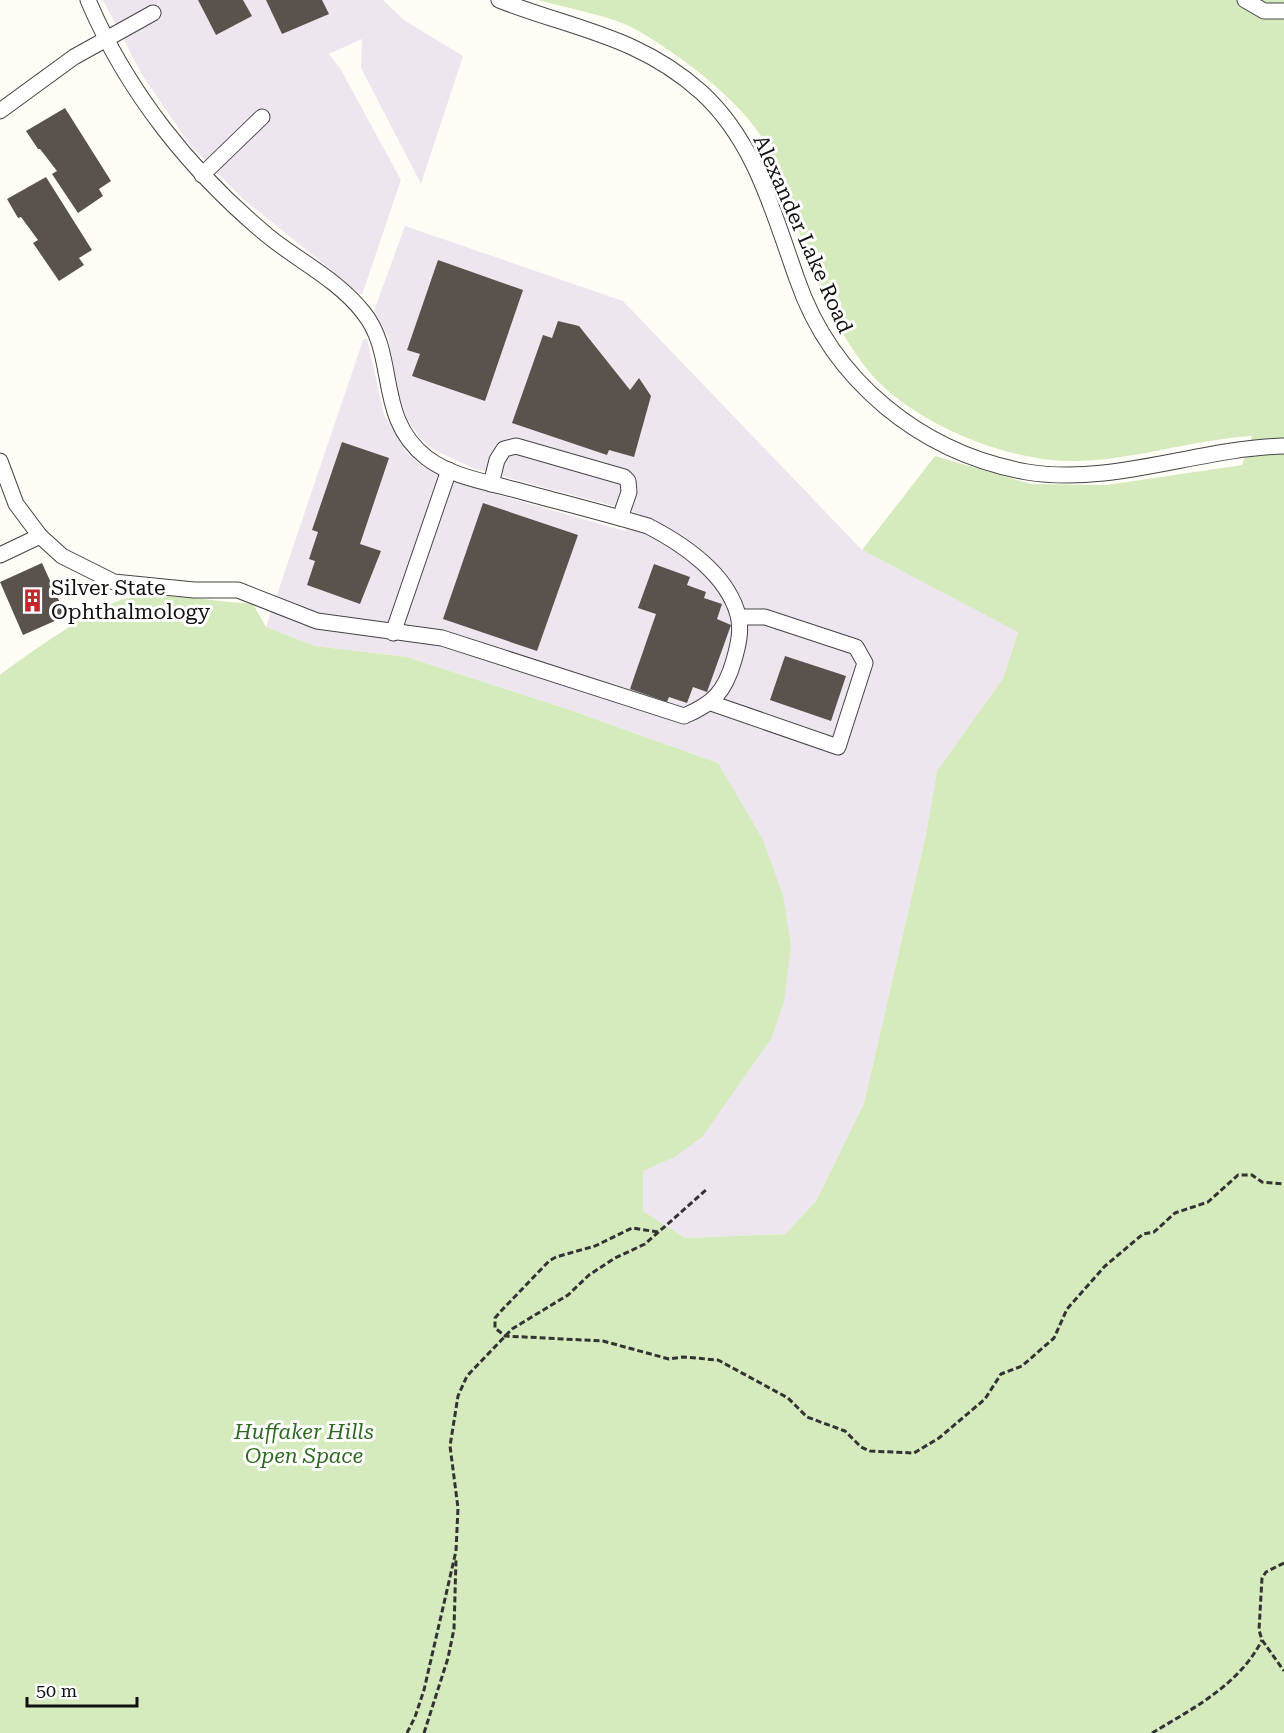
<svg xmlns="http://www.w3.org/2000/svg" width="1284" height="1733" viewBox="0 0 1284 1733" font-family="'Roboto Serif',serif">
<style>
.industrial{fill:#eee6ef}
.green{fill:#d5ebbd}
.building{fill:#5a524d}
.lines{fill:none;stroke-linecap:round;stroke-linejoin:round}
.minor-casing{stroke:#444;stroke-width:17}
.path{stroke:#333;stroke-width:3;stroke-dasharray:6 3;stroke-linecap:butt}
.minor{stroke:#fff;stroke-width:15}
.labels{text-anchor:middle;stroke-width:6;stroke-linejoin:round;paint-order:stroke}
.street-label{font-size:21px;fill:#111;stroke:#fff}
.poi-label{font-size:21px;fill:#111;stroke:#fff;text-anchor:start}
.park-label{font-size:21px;font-style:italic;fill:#2f6b1f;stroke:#fff}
</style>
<rect width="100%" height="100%" fill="#fffdf5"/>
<g class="industrial">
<polygon points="103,0 383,0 404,20 463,56 421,184 361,68 362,39 329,54 340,68 401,180 362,295 243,199 190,145 142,75"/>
<polygon points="405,226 623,301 862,550 1018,631 1003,678 937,772 926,834 864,1103 816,1201 785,1234 685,1238 643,1211 643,1171 675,1157 718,763 570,710 407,657 315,646 266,627 363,340 367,338 384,415 406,452 422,466 460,484 625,531 633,511 475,469 434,450 420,438 407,419 400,399 388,336 374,311"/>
</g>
<path class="green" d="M539 0H1284V1733H0V675C25 656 101 602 129 598 167 592 215 602 253 604L266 627 315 646 407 657 570 710 718 763 763 840 783 895 791 946 784 1002 771 1039 702 1137 675 1157 643 1171V1211L685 1238 785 1234 816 1201 864 1103 926 834 937 771 1003 678 1018 632 862 550 935 456 1031 484 1107 485 1242 465 1252 436C1185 440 1119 466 1052 460 988 454 901 416 863 364 839 332 821 292 807 255 792 214 784 171 759 133 732 94 675 51 633 28 612 16 564 8 539 0Z"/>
<g class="building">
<polygon points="198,0 243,0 252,16 216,35"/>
<polygon points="266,0 322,0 329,14 282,34"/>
<polygon points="65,108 111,181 99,189 103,196 78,213 52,174 57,171 40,149 38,149 26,131"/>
<polygon points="46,177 92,250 79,258 84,265 59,281 33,243 38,240 21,217 18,218 7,199"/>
<polygon points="438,260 523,290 485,401 412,376 420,354 407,350"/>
<polygon points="558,321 579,326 630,390 639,378 651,396 634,457 609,450 607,455 512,423 543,335 552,338"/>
<polygon points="342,442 389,458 360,544 381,551 360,604 307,585 315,561 309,559 318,532 312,530"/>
<polygon points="483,503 578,535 537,651 443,619"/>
<polygon points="42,563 66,616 23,635 0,582"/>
<polygon points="654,564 690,577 687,585 706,592 704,598 722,604 717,619 731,625 707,692 693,687 687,703 669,697 667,702 630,689 656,614 638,608"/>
<polygon points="785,656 846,676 831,721 770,700"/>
</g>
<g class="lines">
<defs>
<g id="minor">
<path d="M499 0C573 29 639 36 701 92 755 141 773 212 797 279 832 381 921 453 1027 472 1113 486 1199 448 1284 446"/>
<polyline points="1245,0 1264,11 1284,11"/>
<polyline points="0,111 74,57 153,13"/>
<polyline points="202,175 262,117"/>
<path d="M0 461 16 504 40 536 62 556 114 582 194 590H238L317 621 442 638 684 716C713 704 725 692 734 660 738 646 742 630 738 615 727 574 683 544 648 526 604 513 560 502 516 490 487 482 452 477 427 458 374 417 399 356 363 312 338 280 299 261 268 236 191 172 127 92 88 0"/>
<polyline points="491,484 497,460 504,449 516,446 624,477 628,481 629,492 620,518"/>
<polyline points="0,555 40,536"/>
<polyline points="393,633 449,470"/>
<polyline points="711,703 838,747 865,663 856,647 765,617 739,617"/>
</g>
</defs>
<use href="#minor" class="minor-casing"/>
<g class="path">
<polyline points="658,1232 632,1228 595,1246 556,1257 549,1261 502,1310 495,1318 495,1328 505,1336 603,1341 669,1359 683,1357 718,1360 788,1398 807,1417 845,1431 861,1447 870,1451 914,1453 939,1438 985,1399 1001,1374 1022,1366 1054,1338 1067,1309 1105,1266 1143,1234 1154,1232 1175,1213 1208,1202 1238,1175 1252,1175 1262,1182 1284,1184"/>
<polyline points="1284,1563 1266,1572 1262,1578 1259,1630 1262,1640 1284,1671"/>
<polyline points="407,1733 415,1717 424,1690 456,1551 458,1508 450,1446 458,1396 467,1376 512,1329 568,1295 589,1275 615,1258 645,1244 706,1190"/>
<polyline points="424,1733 448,1658 454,1629 456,1559"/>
<path d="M1152 1733C1194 1708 1240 1684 1262 1640"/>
</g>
<use href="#minor" class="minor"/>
</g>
<defs>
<symbol id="building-bare" viewBox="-9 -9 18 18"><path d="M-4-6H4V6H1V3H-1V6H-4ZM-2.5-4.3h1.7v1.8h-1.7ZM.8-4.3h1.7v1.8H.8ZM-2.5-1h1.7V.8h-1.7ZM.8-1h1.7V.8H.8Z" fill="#c4262e" stroke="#fff" stroke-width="2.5" paint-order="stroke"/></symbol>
</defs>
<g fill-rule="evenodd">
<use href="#building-bare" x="16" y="584" width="33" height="33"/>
</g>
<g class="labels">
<g class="street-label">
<text transform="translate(803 234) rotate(66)" y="7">Alexander Lake Road</text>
</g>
<g class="poi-label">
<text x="51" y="595">Silver State<tspan x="51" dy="24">Ophthalmology</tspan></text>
</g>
<g class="park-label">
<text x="304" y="1439">Huffaker Hills<tspan x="304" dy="24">Open Space</tspan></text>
</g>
</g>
<path d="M27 1697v9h110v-9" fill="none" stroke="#111111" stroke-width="3"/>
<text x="36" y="1697" font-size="18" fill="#111111" stroke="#ffffff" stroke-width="4.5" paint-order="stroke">50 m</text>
</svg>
